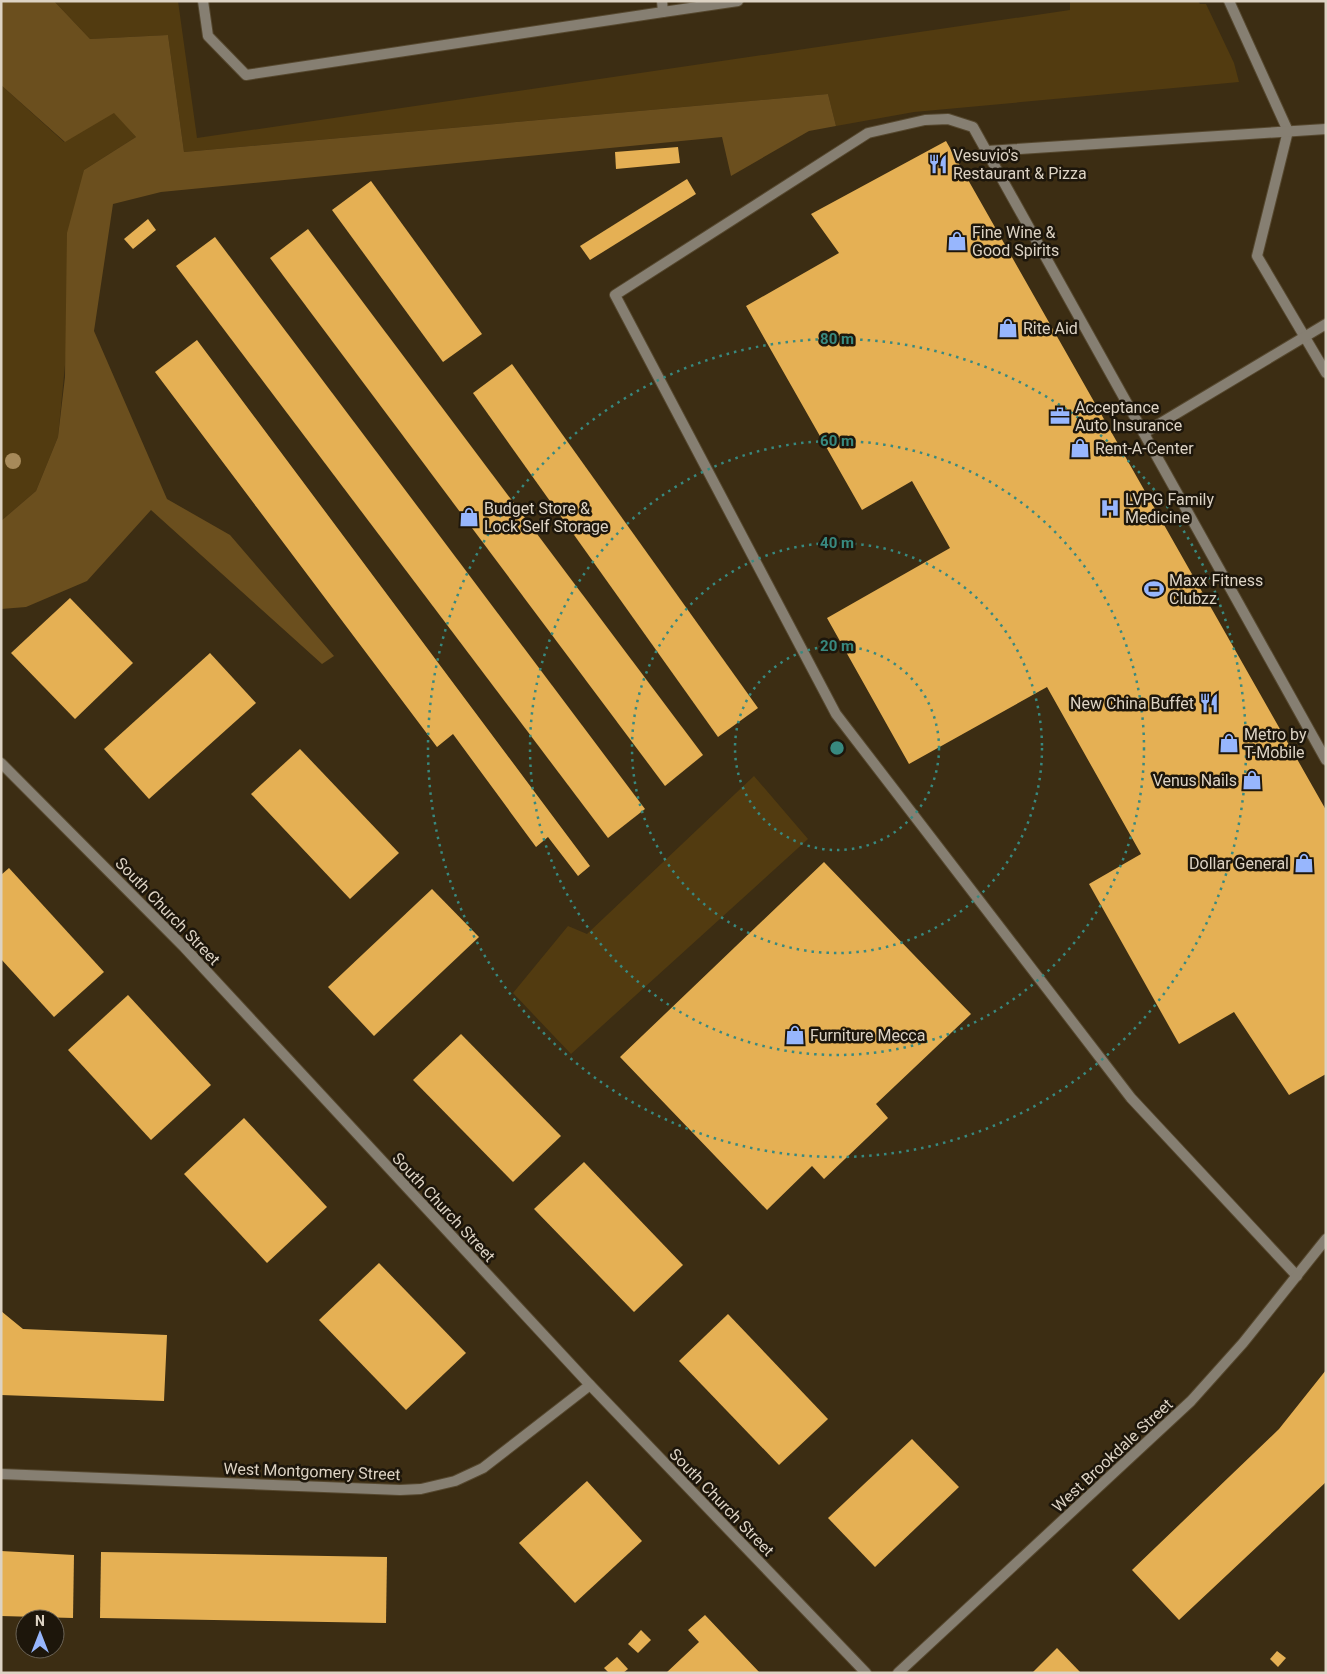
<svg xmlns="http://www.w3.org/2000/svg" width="1327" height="1674" viewBox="0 0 1327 1674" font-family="Roboto,sans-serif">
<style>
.green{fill:#523b10}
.forest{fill:#6b4f1e}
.building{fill:#e5b054}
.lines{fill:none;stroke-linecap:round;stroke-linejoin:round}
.lane-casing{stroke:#56482f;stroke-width:12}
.street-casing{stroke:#56482f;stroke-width:12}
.lane{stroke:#867f72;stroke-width:10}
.street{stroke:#867f72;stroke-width:10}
.tree{fill:#a78a5a}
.ring{fill:none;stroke:#38897f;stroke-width:2.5;stroke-dasharray:2.5 5}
.labels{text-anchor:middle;stroke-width:5;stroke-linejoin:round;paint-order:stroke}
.poi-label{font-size:16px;fill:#ddd3c4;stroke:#1d160b;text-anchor:start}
.street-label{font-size:16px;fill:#ddd3c4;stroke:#1d160b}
.centre{fill:#38897f;stroke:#1d160b;stroke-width:2.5}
.ring-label{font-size:15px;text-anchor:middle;font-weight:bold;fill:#38897f;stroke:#1d160b;stroke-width:5;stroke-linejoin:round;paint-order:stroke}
</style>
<rect width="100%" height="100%" fill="#3c2d13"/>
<g class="green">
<polygon points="54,1 178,1 197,138 1070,10 1070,1 1198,1 1200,4 1206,4 1234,63 1239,82 914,112 836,126 828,94 184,152 168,35 90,39"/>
<polygon points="1,85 64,142 114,112 136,137 84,170 58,437 36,491 1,521"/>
<polygon points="754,776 808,839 571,1054 513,993 568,926 587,934"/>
</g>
<polygon class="forest" points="1,1 54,1 90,39 168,35 184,152 828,94 836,126 809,131 731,176 722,137 161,192 113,204 94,331 167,499 230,535 334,656 322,664 151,510 87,581 26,607 1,609 1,521 36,491 58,437 65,377 67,233 84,170 136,137 114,113 65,142 1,85"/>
<g class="building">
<polygon points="946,141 1326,810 1326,1074 1289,1095 1234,1012 1179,1044 1089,884 1141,854 1047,687 909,764 827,618 950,548 912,481 862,510 746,306 839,253 811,214"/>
<polygon points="678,147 680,163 616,169 615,152"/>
<polygon points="687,179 696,194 590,260 580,246"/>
<polygon points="371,181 482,334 443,362 332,210"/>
<polygon points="148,219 156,230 133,249 124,239"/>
<polygon points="308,229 703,755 665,786 270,258"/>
<polygon points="215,237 645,809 608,838 176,266"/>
<polygon points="197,340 590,866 578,876 548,837 536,847 453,734 437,747 155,372"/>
<polygon points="512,364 758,708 718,737 473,393"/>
<polygon points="70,598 133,663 75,719 11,653"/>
<polygon points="210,653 256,703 149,799 104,749"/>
<polygon points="300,749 399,853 350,899 251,794"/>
<polygon points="824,862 971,1014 876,1104 888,1118 824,1179 812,1166 767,1210 620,1057"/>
<polygon points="9,868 104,972 54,1017 1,959 1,875"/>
<polygon points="432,889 479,937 374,1036 328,987"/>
<polygon points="128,995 211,1085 151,1140 68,1050"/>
<polygon points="461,1034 561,1136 513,1182 413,1080"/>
<polygon points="244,1118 327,1207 267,1263 184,1174"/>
<polygon points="584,1162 683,1265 634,1312 534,1209"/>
<polygon points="379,1263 466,1353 406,1410 319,1320"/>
<polygon points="1,1311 23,1329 167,1335 164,1401 1,1395"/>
<polygon points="728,1314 828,1419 779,1465 679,1361"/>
<polygon points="1326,1370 1326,1482 1179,1620 1132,1570 1279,1429"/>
<polygon points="912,1439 959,1487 875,1567 828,1518"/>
<polygon points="587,1481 642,1541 575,1603 519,1543"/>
<polygon points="1,1551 74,1555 73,1618 1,1616"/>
<polygon points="101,1552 387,1557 386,1623 100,1618"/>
<polygon points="705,1615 760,1673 666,1673 699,1642 688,1630"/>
<polygon points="641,1630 651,1640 638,1653 628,1644"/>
<polygon points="1057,1648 1081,1673 1032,1673"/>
<polygon points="1277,1651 1286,1658 1278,1667 1270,1659"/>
<polygon points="617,1657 628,1669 623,1673 609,1673 604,1668"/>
</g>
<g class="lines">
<defs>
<g id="lane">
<polyline points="203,1 208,36 246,75 663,12"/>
<polyline points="662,1 663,12 738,1"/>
<polyline points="1229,1 1288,131 1257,256 1326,373"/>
<polyline points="987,151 1326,129"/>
<polyline points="1144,433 1326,324"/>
<polyline points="1297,1276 1131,1098 836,714 615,295 868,133 925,120 948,119 973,127 1326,760"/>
</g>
<g id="street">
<polyline points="1,763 184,947 590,1385 866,1673"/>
<polyline points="1,1474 400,1490 421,1489 455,1481 483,1468 590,1385"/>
<polyline points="898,1673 1191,1401 1243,1343 1326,1239"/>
</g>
</defs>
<use href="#lane" class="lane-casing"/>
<use href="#street" class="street-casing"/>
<use href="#lane" class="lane"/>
<use href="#street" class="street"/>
</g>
<circle class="tree" cx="13" cy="461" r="8"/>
<g class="ring">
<circle cx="837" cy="748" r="102"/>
<circle cx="837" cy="748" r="205"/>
<circle cx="837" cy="748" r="307"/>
<circle cx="837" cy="748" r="409"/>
</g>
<defs>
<symbol id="restaurant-bare" viewBox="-9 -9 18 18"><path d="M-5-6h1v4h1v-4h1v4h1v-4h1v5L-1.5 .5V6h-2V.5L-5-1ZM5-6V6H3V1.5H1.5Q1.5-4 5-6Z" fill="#97b6fd" stroke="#1d160b" stroke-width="2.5" paint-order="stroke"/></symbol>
<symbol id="shop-bare" viewBox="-9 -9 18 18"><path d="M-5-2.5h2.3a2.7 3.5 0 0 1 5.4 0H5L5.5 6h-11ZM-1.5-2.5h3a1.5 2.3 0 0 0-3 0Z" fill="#97b6fd" stroke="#1d160b" stroke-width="2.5" paint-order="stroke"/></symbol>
<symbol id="office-bare" viewBox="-9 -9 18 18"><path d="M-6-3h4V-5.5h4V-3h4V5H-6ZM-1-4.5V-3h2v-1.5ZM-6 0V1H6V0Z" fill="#97b6fd" stroke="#1d160b" stroke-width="2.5" paint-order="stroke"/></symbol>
<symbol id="hospital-bare" viewBox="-9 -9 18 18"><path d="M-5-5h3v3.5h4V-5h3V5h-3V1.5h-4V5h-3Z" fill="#97b6fd" stroke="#1d160b" stroke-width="2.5" paint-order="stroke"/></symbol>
<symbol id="stadium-bare" viewBox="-9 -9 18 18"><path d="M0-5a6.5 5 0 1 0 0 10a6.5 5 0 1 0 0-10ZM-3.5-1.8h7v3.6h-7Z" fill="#97b6fd" stroke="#1d160b" stroke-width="2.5" paint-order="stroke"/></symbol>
</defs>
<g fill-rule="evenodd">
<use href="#restaurant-bare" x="924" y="150" width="28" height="28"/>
<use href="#shop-bare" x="943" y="227" width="28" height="28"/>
<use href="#shop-bare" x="994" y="314" width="28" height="28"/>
<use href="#office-bare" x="1046" y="402" width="28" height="28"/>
<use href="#shop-bare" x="1066" y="434" width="28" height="28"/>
<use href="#hospital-bare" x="1096" y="494" width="28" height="28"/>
<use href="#shop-bare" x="455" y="503" width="28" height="28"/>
<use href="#stadium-bare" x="1140" y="575" width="28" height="28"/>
<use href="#restaurant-bare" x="1195" y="689" width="28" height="28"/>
<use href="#shop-bare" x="1215" y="729" width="28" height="28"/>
<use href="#shop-bare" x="1238" y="766" width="28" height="28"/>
<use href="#shop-bare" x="1290" y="849" width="28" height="28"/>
<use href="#shop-bare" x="781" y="1021" width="28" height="28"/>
</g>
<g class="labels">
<g class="poi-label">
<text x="953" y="161">Vesuvio's<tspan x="953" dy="18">Restaurant &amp; Pizza</tspan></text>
<text x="972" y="238">Fine Wine &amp;<tspan x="972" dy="18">Good Spirits</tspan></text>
<text x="1023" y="334">Rite Aid</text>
<text x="1075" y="413">Acceptance<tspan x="1075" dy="18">Auto Insurance</tspan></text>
<text x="1095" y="454">Rent-A-Center</text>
<text x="1125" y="505">LVPG Family<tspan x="1125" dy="18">Medicine</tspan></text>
<text x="484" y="514">Budget Store &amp;<tspan x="484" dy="18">Lock Self Storage</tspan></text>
<text x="1169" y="586">Maxx Fitness<tspan x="1169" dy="18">Clubzz</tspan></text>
<text x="1194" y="709" text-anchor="end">New China Buffet</text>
<text x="1244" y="740">Metro by<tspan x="1244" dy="18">T-Mobile</tspan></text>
<text x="1237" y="786" text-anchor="end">Venus Nails</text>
<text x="1289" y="869" text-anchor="end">Dollar General</text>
<text x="810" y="1041">Furniture Mecca</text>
</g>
<g class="street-label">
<text transform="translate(168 911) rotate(46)" y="6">South Church Street</text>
<text transform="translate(444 1207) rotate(47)" y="6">South Church Street</text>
<text transform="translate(1112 1455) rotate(-43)" y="6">West Brookdale Street</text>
<text transform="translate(312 1471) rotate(2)" y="6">West Montgomery Street</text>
<text transform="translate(722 1502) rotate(46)" y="6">South Church Street</text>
</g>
</g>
<circle cx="837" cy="748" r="8" class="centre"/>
<g class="ring-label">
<text x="837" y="344">80 m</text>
<text x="837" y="446">60 m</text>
<text x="837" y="548">40 m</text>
<text x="837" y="651">20 m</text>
</g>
<rect width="1327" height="1674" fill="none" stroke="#ddd3c4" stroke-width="5"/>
<g transform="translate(40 1634)"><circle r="24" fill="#1d160b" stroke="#6a6255"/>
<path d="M0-4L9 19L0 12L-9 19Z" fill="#97b6fd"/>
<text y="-8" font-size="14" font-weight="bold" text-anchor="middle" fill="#ddd3c4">N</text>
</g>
</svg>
